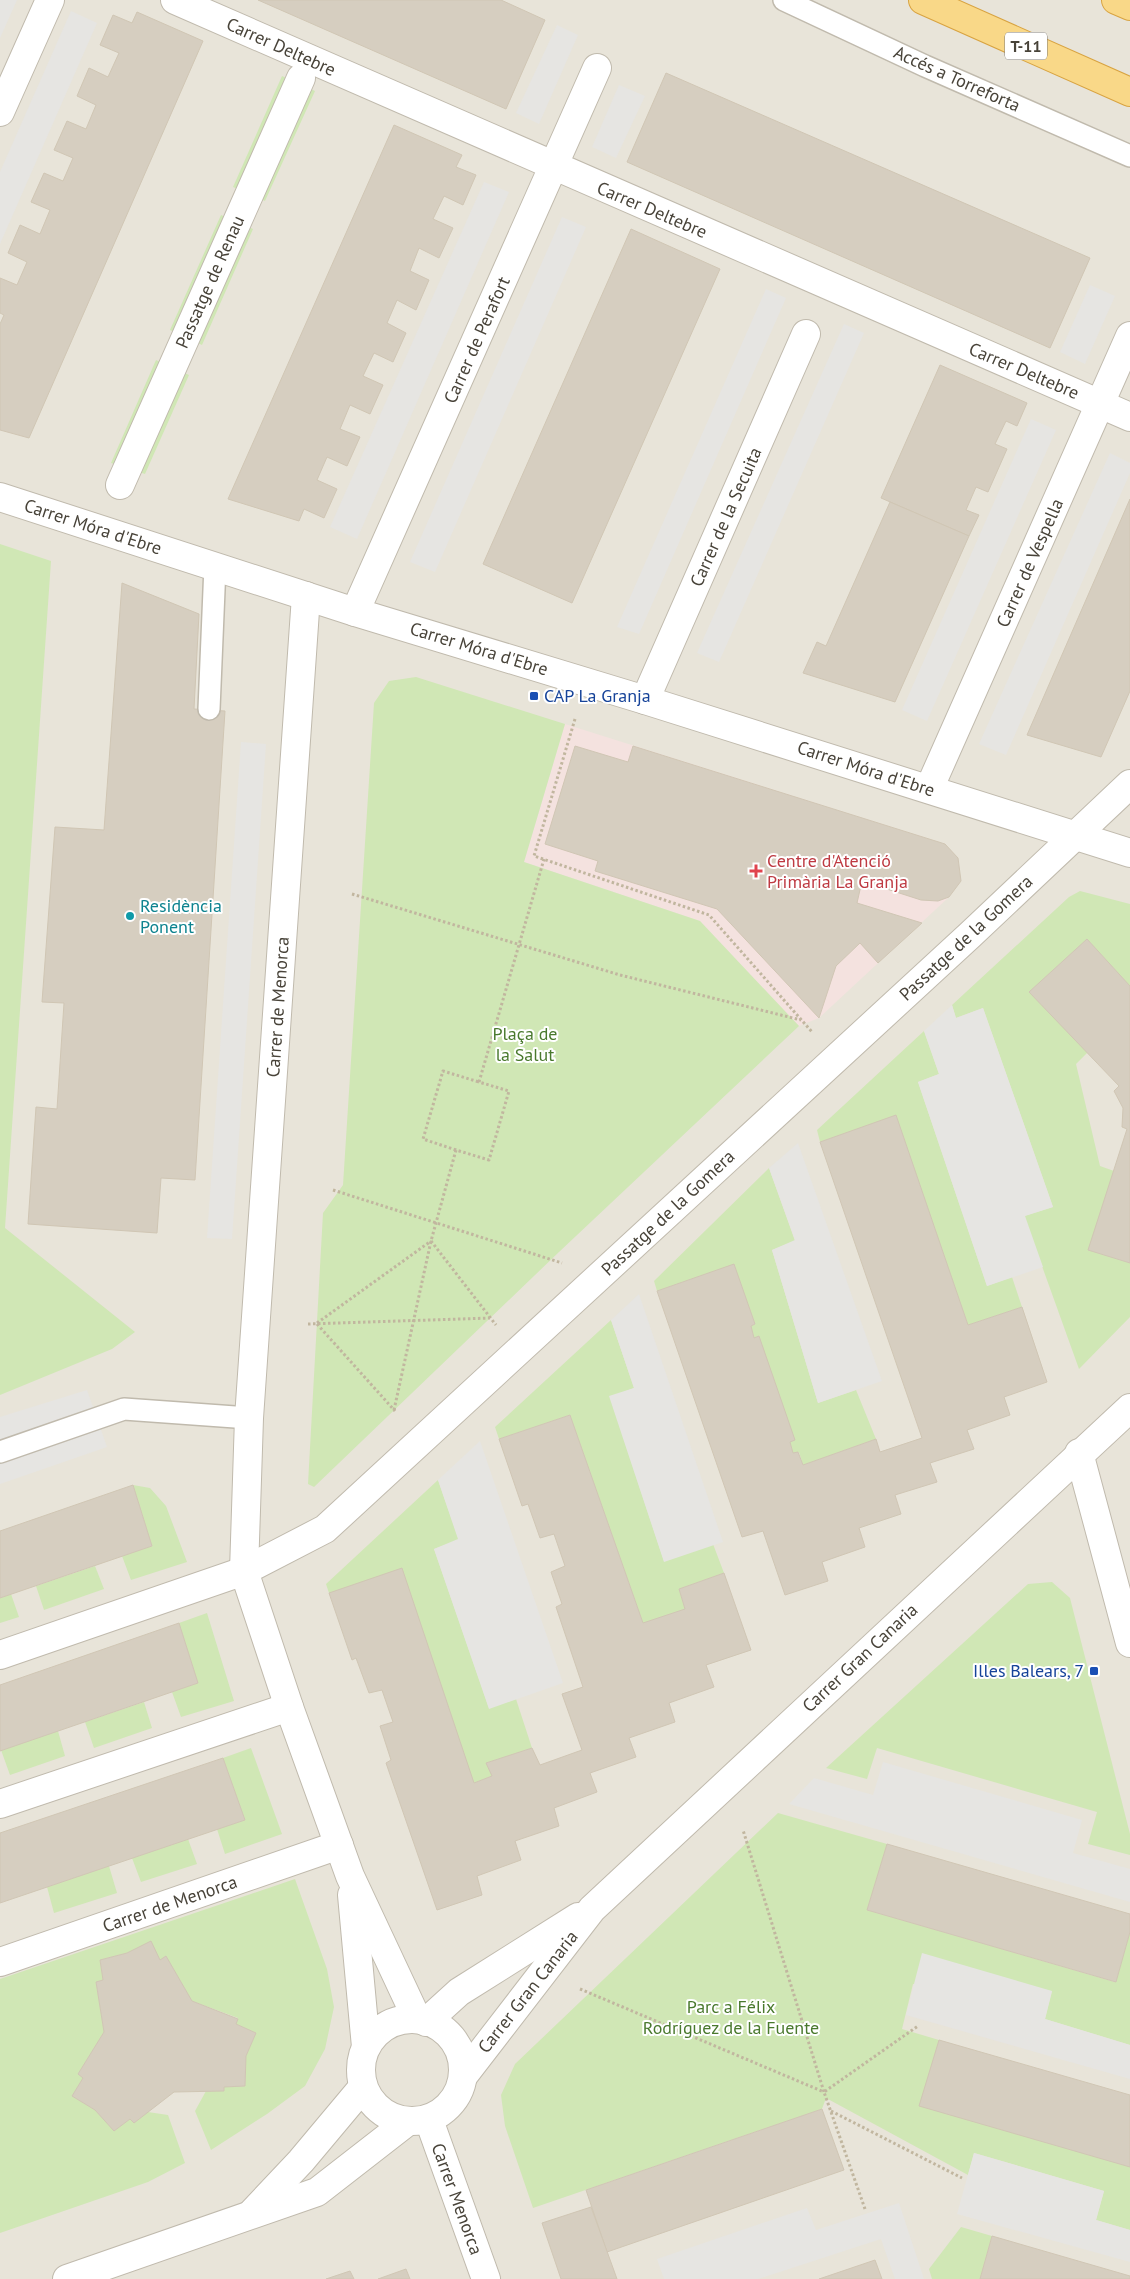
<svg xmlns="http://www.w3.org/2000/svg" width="1130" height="2279" viewBox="0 0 1130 2279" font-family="'PT Sans',sans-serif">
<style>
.residential{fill:#e8e4d9}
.medical{fill:#f4e2df}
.green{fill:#d0e7b5}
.parking{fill:#e6e5e2}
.building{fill:#d6cec0;stroke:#d0c6b4}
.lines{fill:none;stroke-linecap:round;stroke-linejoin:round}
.service-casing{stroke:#c0baad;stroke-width:24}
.pedestrian-casing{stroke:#c0baad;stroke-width:30}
.minor-casing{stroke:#c0baad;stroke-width:30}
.trunk-casing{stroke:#d8a341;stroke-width:30}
.path{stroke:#c1b69f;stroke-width:3;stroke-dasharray:2.5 2.5;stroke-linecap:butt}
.service{stroke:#fff;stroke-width:21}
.pedestrian{stroke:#fff;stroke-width:28}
.minor{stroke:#fff;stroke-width:28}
.trunk{stroke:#f9d888;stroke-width:28}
.transit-dot{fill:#1a4fb4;stroke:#fff;stroke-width:2}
.health-dot{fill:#e0444e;stroke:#fff;stroke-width:2}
.culture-dot{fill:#0f9aa8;stroke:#fff;stroke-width:2}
.labels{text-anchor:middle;stroke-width:4;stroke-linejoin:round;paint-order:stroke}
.shield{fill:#fff;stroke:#7f7b74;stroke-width:1}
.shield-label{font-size:16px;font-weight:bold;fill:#484339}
.street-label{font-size:18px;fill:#484339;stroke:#fff}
.transit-label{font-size:18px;fill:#164399;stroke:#fff;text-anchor:start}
.health-label{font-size:18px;fill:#be3a42;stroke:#fff;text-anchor:start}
.culture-label{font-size:18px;fill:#0d838f;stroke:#fff;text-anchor:start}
.park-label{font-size:18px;fill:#49792d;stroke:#fff}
</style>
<rect width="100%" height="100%" fill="#f5f2ea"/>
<rect class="residential" x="0" y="0" width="1130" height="2279"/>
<polygon class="medical" points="565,724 945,844 958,858 961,881 949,897 819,1018 799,1026 700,921 524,862"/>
<g class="green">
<polygon points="282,76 315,91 265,201 233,187"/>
<polygon points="221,215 253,229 202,345 170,330"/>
<polygon points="156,360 189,375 145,474 111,463"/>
<polygon points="0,544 51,561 5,1228 135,1332 112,1349 0,1395"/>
<polygon points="416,677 565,724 524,862 700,921 799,1026 559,1252 314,1487 308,1484 323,1213 343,1185 374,703 389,681"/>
<polygon points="1080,891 1130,904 1130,986 1087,939 1029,992 1088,1052 1076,1064 1100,1166 1114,1171 1089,1250 1130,1263 1130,1317 1079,1369 1024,1216 1053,1207 983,1008 956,1018 952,1005 1069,897"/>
<polygon points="924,1031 939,1074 918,1082 987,1286 1012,1277 1022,1307 968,1325 896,1116 820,1142 817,1130"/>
<polygon points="769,1168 795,1241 772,1250 818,1403 856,1390 876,1439 803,1465 799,1452 793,1453 759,1336 754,1338 751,1326 755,1324 734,1265 657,1291 654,1281"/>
<polygon points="611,1320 634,1388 610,1397 664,1561 713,1544 724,1573 679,1589 685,1609 643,1623 570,1415 499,1439 495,1427"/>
<polygon points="438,1480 459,1540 434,1549 489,1708 516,1699 532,1748 487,1763 492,1776 474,1783 329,1593 326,1584"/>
<polygon points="133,1485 150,1488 166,1506 187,1562 131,1580 122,1556 152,1546"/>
<polygon points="95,1566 104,1589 44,1610 36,1586"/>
<polygon points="1052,1582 1070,1598 1130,1834 1130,1855 1088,1844 1097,1812 877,1748 867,1779 826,1768 1028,1584"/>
<polygon points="11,1594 19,1617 0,1623 0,1598"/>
<polygon points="207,1613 234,1701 181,1717 172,1692 198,1683 179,1623"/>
<polygon points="144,1702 152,1728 94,1748 85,1722"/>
<polygon points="58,1731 65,1756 10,1775 1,1750"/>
<polygon points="251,1748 282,1834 225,1854 217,1829 245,1820 223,1758"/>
<polygon points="778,1813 887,1844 867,1910 1115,1982 1130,1932 1130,2045 1045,2019 1052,1991 913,1984 902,2029 939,2040 1130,2167 1130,2230 1096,2220 1104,2191 974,2153 968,2175 826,2098 822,2109 533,2208 505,2126 501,2095 515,2064"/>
<polygon points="188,1839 197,1864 141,1882 132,1858"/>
<polygon points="109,1866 117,1893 54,1913 47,1887"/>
<polygon points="295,1879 327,1969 334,2007 325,2049 305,2086 267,2114 211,2150 195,2111 206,2091 224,2091 224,2087 245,2086 246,2056 256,2033 236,2024 238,2018 192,2001 166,1956 160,1960 151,1942 127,1953 100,1960 103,1980 96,1982 104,2032 78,2074 83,2078 72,2096 95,2110 114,2131 130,2119 134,2123 148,2112 168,2115 185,2163 148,2182 0,2233 0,1979"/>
<polygon points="961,2227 992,2236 980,2279 932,2279 929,2269"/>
</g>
<g class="parking">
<polygon points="0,0 17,0 0,38"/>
<polygon points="71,11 97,23 0,244 0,172"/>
<polygon points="557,25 578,35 539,124 516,113"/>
<polygon points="619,85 645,96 616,158 592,147"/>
<polygon points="484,182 509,192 357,539 330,527"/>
<polygon points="562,217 586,227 435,572 410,562"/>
<polygon points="1090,285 1115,296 1085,364 1060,352"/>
<polygon points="766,289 786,298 639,634 617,627"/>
<polygon points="844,324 864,333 719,662 697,653"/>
<polygon points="1031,419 1056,430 927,721 902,710"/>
<polygon points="1110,453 1130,463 1130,473 1006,755 979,744"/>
<polygon points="241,742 266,744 232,1239 207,1238"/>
<polygon points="952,1005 956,1018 983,1008 1053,1207 1025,1216 1043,1267 987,1286 918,1082 939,1074 924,1031"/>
<polygon points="798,1143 882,1381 818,1403 772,1250 795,1240 769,1168"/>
<polygon points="639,1294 723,1542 664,1562 609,1396 634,1388 611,1320"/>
<polygon points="87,1390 107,1447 0,1484 0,1417"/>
<polygon points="480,1441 563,1683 489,1709 434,1549 458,1539 438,1480"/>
<polygon points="883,1762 1082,1820 1073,1853 1130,1869 1130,1902 789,1804 814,1778 873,1795"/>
<polygon points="922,1953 1052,1991 1045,2019 1130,2045 1130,2079 906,2015"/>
<polygon points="974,2153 1104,2191 1096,2220 1130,2230 1130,2262 957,2214"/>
<polygon points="899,2203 924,2279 895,2279 881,2239 758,2279 664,2279 657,2259 807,2208 816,2230"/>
</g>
<g class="building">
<polygon points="258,0 501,0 545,20 506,109"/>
<polygon points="137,12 203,41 29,438 0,430 0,324 4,315 0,313 0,278 17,285 27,262 8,253 20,225 40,234 50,210 31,202 44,173 63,181 73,158 54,150 67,121 86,129 96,105 77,96 89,68 108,77 119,53 100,45 113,15 132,23"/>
<polygon points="666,73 1090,258 1050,348 627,162"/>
<polygon points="394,125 462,155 456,167 476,175 463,205 444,196 433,219 453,228 439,258 419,248 410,271 429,280 416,310 397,300 387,323 406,333 393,362 374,353 363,376 383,385 370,414 350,405 340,429 360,437 347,466 327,457 317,480 337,489 324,518 304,509 299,521 228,499"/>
<polygon points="631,229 720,269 572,603 483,564"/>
<polygon points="940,365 1027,403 1017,426 1006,421 995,444 1007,449 988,492 976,487 966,510 979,515 969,536 881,498"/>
<polygon points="1130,499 1130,691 1101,757 1027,735"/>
<polygon points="890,502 969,536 895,702 803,673 817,642 826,646"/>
<polygon points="122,583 199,614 194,709 225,711 195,1180 161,1178 157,1233 28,1224 36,1107 57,1109 64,1003 42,1002 55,827 104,830"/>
<polygon points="575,746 628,762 633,746 945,844 958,858 961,881 949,897 938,901 921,900 862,881 857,903 922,923 878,963 860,943 836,966 819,1018 717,909 595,871 598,861 545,844"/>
<polygon points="1087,939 1130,986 1130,1263 1088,1250 1127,1129 1122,1127 1123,1108 1114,1091 1119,1086 1029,992"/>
<polygon points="896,1115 968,1325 1022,1307 1047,1382 1004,1397 1010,1415 967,1430 974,1449 930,1463 937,1482 895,1495 901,1514 859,1528 865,1547 822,1562 828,1581 785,1595 763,1531 742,1537 657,1291 734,1264 755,1324 751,1326 754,1338 759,1336 795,1440 790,1442 793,1453 798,1452 803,1465 876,1439 880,1452 922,1438 820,1142"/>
<polygon points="570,1415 643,1623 685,1609 679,1589 724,1573 751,1650 706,1665 714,1687 669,1703 675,1722 629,1738 636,1757 590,1773 597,1792 554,1808 559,1826 515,1841 521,1860 477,1876 482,1895 437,1910 386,1763 391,1760 380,1726 393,1722 382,1690 369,1693 356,1658 352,1660 329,1593 402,1568 474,1783 492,1776 486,1763 532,1748 540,1765 582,1750 562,1694 583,1687 556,1607 562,1604 551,1572 565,1566 554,1534 540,1538 528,1504 522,1506 499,1439"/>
<polygon points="133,1485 152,1546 0,1598 0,1531"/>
<polygon points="179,1623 198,1683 0,1751 0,1685"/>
<polygon points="223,1758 245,1820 0,1903 0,1833"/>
<polygon points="887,1844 1130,1914 1130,1932 1116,1982 867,1910"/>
<polygon points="151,1941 160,1960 166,1956 192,2001 238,2019 236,2024 256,2033 246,2056 245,2086 224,2087 224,2091 174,2092 134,2123 130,2119 114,2131 95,2110 72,2096 83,2078 78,2074 104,2032 96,1982 103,1980 100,1960 127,1953"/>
<polygon points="939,2040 1130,2095 1130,2167 919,2106"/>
<polygon points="822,2109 844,2170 607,2252 586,2190"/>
<polygon points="591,2207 617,2279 561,2279 542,2223"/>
<polygon points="992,2236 1130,2276 1130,2279 980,2279"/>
<polygon points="875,2260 882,2279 819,2279"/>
<polygon points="406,2269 410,2279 378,2279"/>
<polygon points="350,2271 354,2279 326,2279"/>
</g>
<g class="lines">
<defs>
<g id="service">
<polyline points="784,0 925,66 1130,156"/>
<polyline points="209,709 215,566"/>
<polyline points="0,1452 124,1409 249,1418"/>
</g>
<polyline id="pedestrian" points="120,485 301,78"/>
<g id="minor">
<polyline points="175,0 1130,417"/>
<polyline points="0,112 50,0"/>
<polyline points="0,497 355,612 645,700 1130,853"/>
<polyline points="306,596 249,1418 244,1571 289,1707 350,1876 417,2019"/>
<polyline points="355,612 597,68"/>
<polyline points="645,700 806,334"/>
<polyline points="929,789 1130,336"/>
<polyline points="1079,1453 1130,1643"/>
<polyline points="0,1655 244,1571 325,1529 970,935 1130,784"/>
<polyline points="0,1804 289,1707"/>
<polyline points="352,1895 366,2047"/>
<polyline points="0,1962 339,1845"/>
<circle cx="412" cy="2070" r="51"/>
<polyline points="426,2022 459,1992 578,1917"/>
<polyline points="464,2075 592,1909 1130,1408"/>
<polyline points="429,2120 486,2279"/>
<polyline points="253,2212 301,2161 363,2087"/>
<polyline points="67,2279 317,2192 407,2122"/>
</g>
<g id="trunk">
<polyline points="923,0 1130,92"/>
<polyline points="1116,0 1130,6"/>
</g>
</defs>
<use href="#service" class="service-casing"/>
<use href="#pedestrian" class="pedestrian-casing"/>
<use href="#minor" class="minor-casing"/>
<use href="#trunk" class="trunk-casing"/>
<g class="path">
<polyline points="575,719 534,856 709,915 813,1033"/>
<polyline points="352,894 620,975 801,1020"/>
<polyline points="456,1150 423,1139 443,1071 479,1082"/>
<polyline points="333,1190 562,1263"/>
<polyline points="431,1241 496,1325"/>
<polyline points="317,1323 431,1241"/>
<polyline points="308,1324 490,1318"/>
<polyline points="317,1324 395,1411"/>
<polyline points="394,1410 431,1241 456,1150 489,1160 509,1091 479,1082 544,859"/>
<polyline points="580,1989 824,2092 743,1830"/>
<polyline points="831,2111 962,2178"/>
<polyline points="865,2209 824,2092 918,2026"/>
</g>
<use href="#service" class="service"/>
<use href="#pedestrian" class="pedestrian"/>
<use href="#minor" class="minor"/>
<use href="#trunk" class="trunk"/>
</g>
<g class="transit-dot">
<rect x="529" y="691" width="10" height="10" rx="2.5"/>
<rect x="1089" y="1666" width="10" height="10" rx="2.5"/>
</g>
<path class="health-dot" d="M753.5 863.5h5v5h5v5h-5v5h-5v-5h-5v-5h5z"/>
<circle class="culture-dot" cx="130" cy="916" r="5"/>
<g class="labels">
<rect class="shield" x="1005" y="32.5" width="42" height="27" rx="4"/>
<g class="shield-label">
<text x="1026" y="52">T-11</text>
</g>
<g class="street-label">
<text transform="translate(281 47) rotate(24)" y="6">Carrer Deltebre</text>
<text transform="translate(957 79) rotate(24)" y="6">Accés a Torreforta</text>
<text transform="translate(652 210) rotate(23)" y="6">Carrer Deltebre</text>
<text transform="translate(210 282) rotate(-66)" y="6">Passatge de Renau</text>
<text transform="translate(477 340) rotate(-66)" y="6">Carrer de Perafort</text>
<text transform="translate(1024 371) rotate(23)" y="6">Carrer Deltebre</text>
<text transform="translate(726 517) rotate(-66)" y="6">Carrer de la Secuita</text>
<text transform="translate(93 527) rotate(18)" y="6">Carrer Móra d'Ebre</text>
<text transform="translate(1030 563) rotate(-66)" y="6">Carrer de Vespella</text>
<text transform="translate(479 649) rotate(17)" y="6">Carrer Móra d'Ebre</text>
<text transform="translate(866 769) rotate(18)" y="6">Carrer Móra d'Ebre</text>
<text transform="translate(966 938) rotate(-43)" y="6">Passatge de la Gomera</text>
<text transform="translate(278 1007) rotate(-86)" y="6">Carrer de Menorca</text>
<text transform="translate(668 1213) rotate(-43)" y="6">Passatge de la Gomera</text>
<text transform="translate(860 1658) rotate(-43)" y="6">Carrer Gran Canaria</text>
<text transform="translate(170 1904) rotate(-19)" y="6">Carrer de Menorca</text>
<text transform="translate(528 1992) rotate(-52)" y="6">Carrer Gran Canaria</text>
<text transform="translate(457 2199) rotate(70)" y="6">Carrer Menorca</text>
</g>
<g class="transit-label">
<text x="544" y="702">CAP La Granja</text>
<text x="1084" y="1677" text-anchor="end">Illes Balears, 7</text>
</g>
<g class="health-label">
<text x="767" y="867">Centre d'Atenció<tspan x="767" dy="21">Primària La Granja</tspan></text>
</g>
<g class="culture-label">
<text x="140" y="912">Residència<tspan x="140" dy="21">Ponent</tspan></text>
</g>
<g class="park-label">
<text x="525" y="1040">Plaça de<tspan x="525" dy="21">la Salut</tspan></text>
<text x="731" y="2013">Parc a Félix<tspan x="731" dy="21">Rodríguez de la Fuente</tspan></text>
</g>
</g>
</svg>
